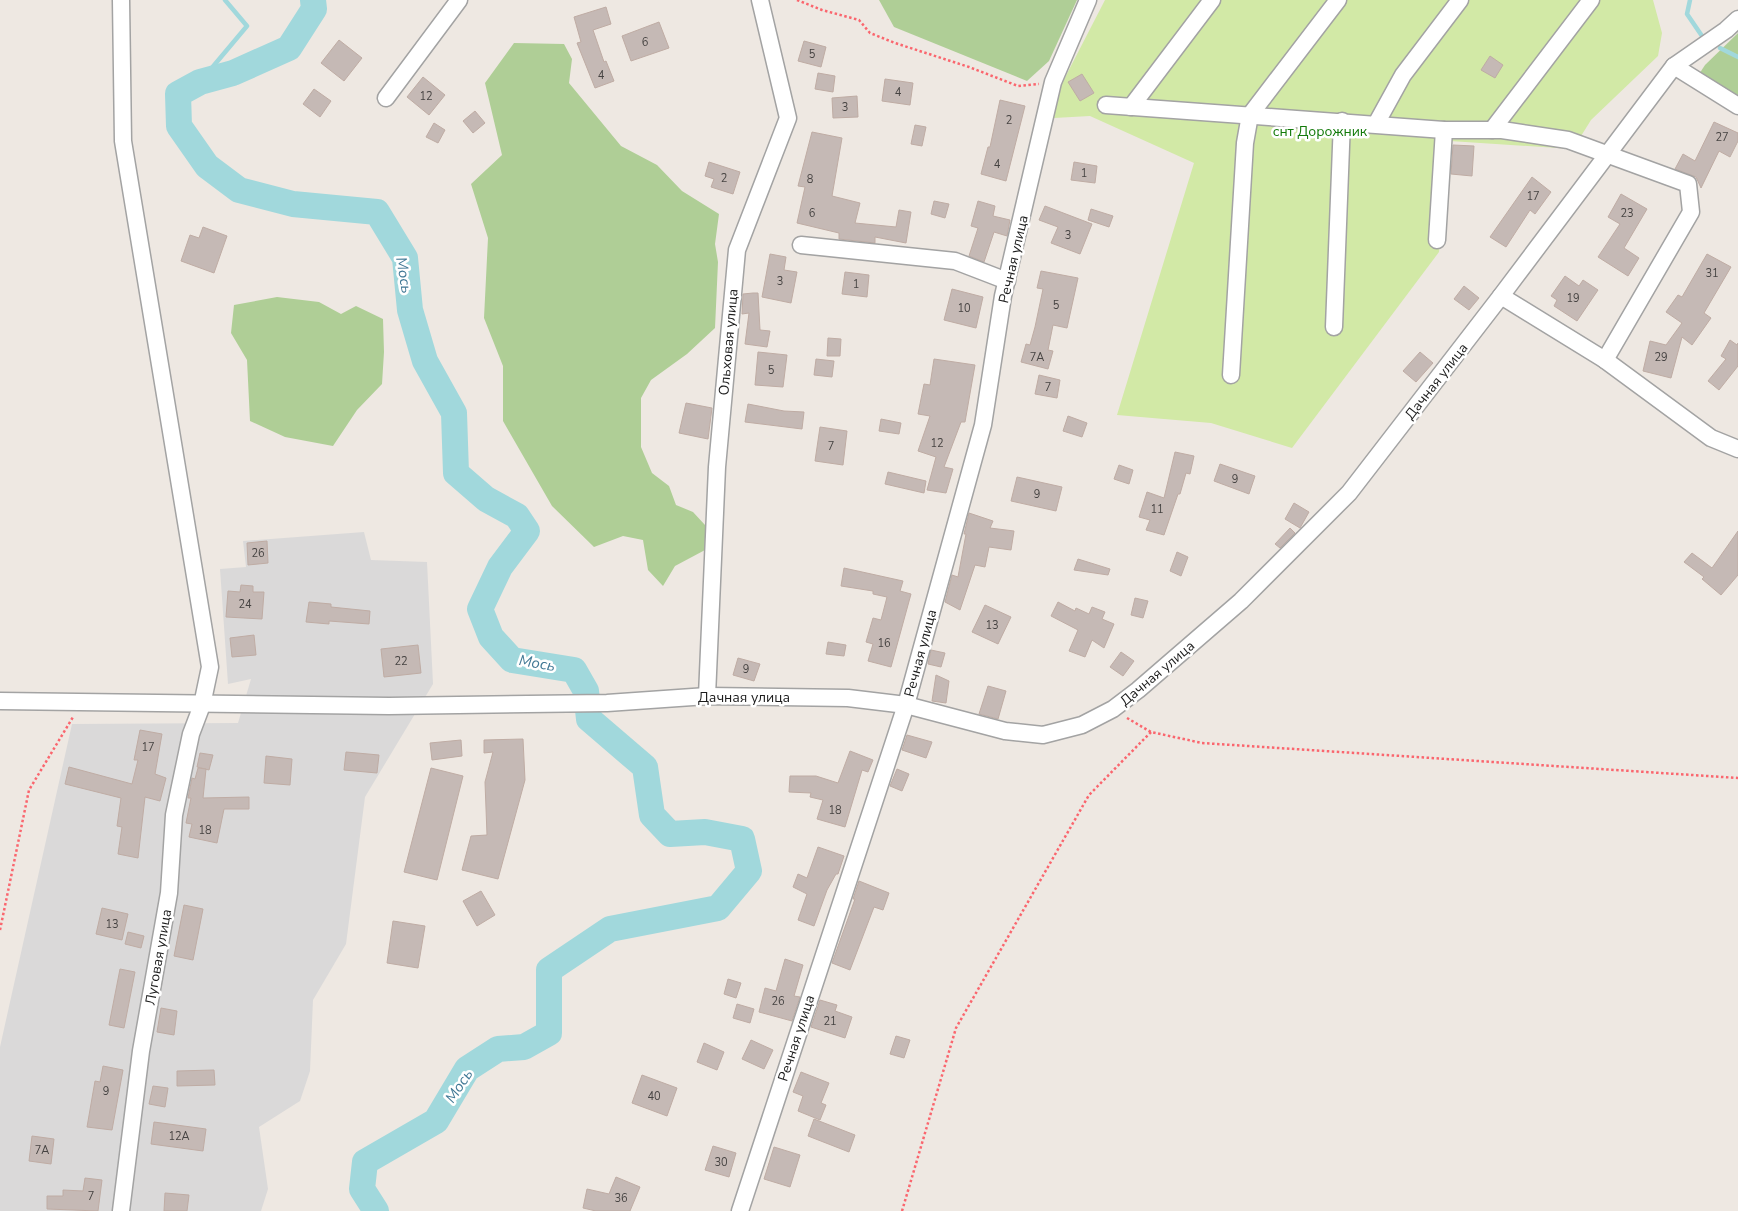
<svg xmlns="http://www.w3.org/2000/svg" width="1738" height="1211" viewBox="0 0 1738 1211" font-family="'Nunito Sans',sans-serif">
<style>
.residential{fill:#dad9d9}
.grass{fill:#d2e9a6}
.forest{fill:#afce96}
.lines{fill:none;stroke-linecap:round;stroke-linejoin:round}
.stream{stroke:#a1d8dc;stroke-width:4.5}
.river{stroke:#a1d8dc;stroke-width:26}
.building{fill:#c5b9b5;stroke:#bfaca4}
.minor-casing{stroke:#a3a3a3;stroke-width:19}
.path{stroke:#fa666e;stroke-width:2.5;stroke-dasharray:2.5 2.5;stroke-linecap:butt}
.minor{stroke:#fff;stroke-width:16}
.labels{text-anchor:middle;stroke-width:5;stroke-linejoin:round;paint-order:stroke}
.number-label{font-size:11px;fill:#464342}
.park-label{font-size:14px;fill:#137a0a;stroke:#fff}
.street-label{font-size:14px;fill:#1c1c1c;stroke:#fff}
.water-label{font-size:15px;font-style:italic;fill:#417895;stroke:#fff}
</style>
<rect width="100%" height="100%" fill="#eee8e2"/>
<polygon class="residential" points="364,532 371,560 427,562 433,684 365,797 346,944 313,1000 310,1071 300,1101 259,1127 268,1189 261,1211 0,1211 0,1047 72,724 238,723 251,679 228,684 220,569 246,567 243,541"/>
<polygon class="grass" points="1105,0 1653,0 1662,33 1658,56 1591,120 1573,149 1450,141 1439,252 1292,448 1211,423 1117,415 1194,163 1090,116 1054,118 1057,93"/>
<g class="forest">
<polygon points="879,0 1077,0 1049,61 1027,81 894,27"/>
<polygon points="1738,33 1738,108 1692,85 1705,65"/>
<polygon points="514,43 564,44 572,59 569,83 621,146 657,165 682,191 719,214 715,244 718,262 715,328 687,354 651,380 641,398 641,447 652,473 669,486 676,505 693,512 705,525 705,550 675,566 663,586 648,570 643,540 623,536 594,547 552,506 503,421 503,366 484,318 488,238 471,184 502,155 485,83"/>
<polygon points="277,297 319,302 341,314 356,306 383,319 384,352 382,384 357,410 333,446 285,437 250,421 247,360 231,333 234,305"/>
</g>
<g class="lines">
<g class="stream">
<polyline points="1690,0 1687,14 1702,36"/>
<polyline points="1720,48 1738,57"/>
<polyline points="200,82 247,26 225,0"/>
</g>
<polyline class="river" points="313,0 314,9 289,48 233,73 200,82 178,94 179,126 207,166 239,190 293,204 377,212 405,258 410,310 425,361 454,413 456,473 486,499 517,516 527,531 500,567 480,609 491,637 512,660 574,670 586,691 589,719 645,767 652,815 670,834 705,832 742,839 749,871 718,908 610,929 549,970 549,1033 524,1047 498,1049 467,1069 436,1121 365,1162 362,1189 376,1211"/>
</g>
<g class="building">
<polygon points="606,7 611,24 593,30 604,62 606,61 614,81 595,88 577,43 581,42 574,17"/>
<polygon points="659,22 669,48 631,61 622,36"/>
<polygon points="339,40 362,58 344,81 321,63"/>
<polygon points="804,41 826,47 821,67 798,61"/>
<polygon points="1490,56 1503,65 1495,78 1481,70"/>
<polygon points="818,73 835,76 833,92 815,89"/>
<polygon points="1082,74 1094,93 1080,101 1068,82"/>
<polygon points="423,77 445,95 429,115 407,97"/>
<polygon points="885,79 913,83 910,105 882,101"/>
<polygon points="314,89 331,101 320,117 303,104"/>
<polygon points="857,96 858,117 833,118 832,98"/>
<polygon points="1000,100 1025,106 1006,181 981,174 988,147 990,147"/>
<polygon points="475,111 485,123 473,133 463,121"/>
<polygon points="1714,122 1738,133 1738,141 1730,157 1719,151 1701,188 1696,177 1675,169 1683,154 1695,161"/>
<polygon points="434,123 445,130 438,143 426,137"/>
<polygon points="915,125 926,127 922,146 911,144"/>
<polygon points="812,132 842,138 832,196 860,203 855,223 896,227 899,210 911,212 906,243 875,237 875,243 839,239 839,233 797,223 805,187 798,186"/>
<polygon points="1453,145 1474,146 1472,176 1451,174"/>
<polygon points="709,162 740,172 733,194 711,187 714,179 705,176"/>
<polygon points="1074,162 1097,166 1095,183 1071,180"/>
<polygon points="1532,177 1551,192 1535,214 1530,210 1506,247 1490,237"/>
<polygon points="1621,194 1647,209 1624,248 1639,258 1628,276 1598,257 1620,224 1608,217"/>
<polygon points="934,201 949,204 945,218 931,214"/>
<polygon points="978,201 995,206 993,216 1010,220 1007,236 994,232 984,262 969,256 978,228 971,226"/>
<polygon points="1045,206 1092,224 1080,254 1051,243 1058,227 1039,220"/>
<polygon points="1091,209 1113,216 1109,227 1088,220"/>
<polygon points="203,227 227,236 214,273 181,261 190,235 199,238"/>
<polygon points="770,254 786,257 784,270 797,272 791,303 762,297"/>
<polygon points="1707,254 1731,267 1704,313 1711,318 1692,345 1682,337 1671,378 1643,371 1650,341 1666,345 1682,323 1666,312 1678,295 1682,297"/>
<polygon points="1041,271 1078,278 1067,328 1053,325 1048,350 1053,351 1048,369 1021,362 1026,344 1030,345 1035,327 1043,289 1037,288"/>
<polygon points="845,272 869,275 867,297 842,294"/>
<polygon points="1565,276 1579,286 1583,280 1598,290 1577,321 1554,306 1557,300 1551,296"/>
<polygon points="1464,286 1479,298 1469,310 1454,299"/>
<polygon points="952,289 983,297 976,328 944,320"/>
<polygon points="753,293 758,293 760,330 770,331 767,347 745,344 749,313 742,314 743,294"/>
<polygon points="828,338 841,339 840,356 827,356"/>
<polygon points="1730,340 1737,345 1738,343 1738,366 1719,390 1708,381 1726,359 1721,356"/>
<polygon points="758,352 787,355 783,387 755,385"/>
<polygon points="1420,352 1433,363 1416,382 1403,371"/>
<polygon points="816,359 834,361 832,377 814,375"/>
<polygon points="934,359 975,365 965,422 961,422 944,467 953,469 946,493 927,490 936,457 918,451 930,416 918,414 924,384 930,385"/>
<polygon points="1039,375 1060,380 1057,398 1035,394"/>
<polygon points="686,403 712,408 708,439 679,433"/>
<polygon points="748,404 784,411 804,412 802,429 745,422"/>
<polygon points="1068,416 1087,423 1082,437 1063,431"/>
<polygon points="881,419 901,423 899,434 879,431"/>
<polygon points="820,427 847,431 843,465 815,461"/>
<polygon points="1175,452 1194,456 1190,474 1186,473 1180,494 1178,494 1164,535 1146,530 1150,520 1139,517 1147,492 1164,498"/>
<polygon points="1220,464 1255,476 1249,494 1214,481"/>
<polygon points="1119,465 1133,470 1129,484 1114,479"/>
<polygon points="888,472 926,481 924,493 885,484"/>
<polygon points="1017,477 1062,487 1056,511 1011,501"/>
<polygon points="1294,503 1309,512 1300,528 1285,519"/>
<polygon points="969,513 993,521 990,528 1014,531 1011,550 989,547 985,567 975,565 960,610 945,602 952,575 958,577 966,534 964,534"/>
<polygon points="1290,528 1295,533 1280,548 1275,544"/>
<polygon points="1738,531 1738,575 1721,595 1702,579 1704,577 1684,562 1692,553 1712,568"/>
<polygon points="267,541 268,563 248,565 247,543"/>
<polygon points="1177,552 1188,557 1181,576 1170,571"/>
<polygon points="1078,559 1110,569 1108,575 1074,570"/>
<polygon points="844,568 903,581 900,591 911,594 891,667 868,661 873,644 866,642 873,618 881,620 887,597 873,594 873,591 841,586"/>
<polygon points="241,585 253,586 253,592 264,592 262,619 226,617 228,591 240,592"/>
<polygon points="1135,598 1148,601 1143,618 1131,615"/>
<polygon points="309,602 331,604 331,607 370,611 369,624 329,621 329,624 306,622"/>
<polygon points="1058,602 1075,611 1076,608 1089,614 1092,607 1105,612 1102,619 1114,624 1104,648 1092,640 1085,657 1069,651 1078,630 1051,616"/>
<polygon points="985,605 1011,617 998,644 972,632"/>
<polygon points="254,635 256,655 232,657 230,638"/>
<polygon points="828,642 846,645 844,656 826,654"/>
<polygon points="418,645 421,673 384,677 381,649"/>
<polygon points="931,650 945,653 941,667 928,664"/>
<polygon points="1121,652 1134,661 1123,676 1110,667"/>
<polygon points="738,658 760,664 754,681 733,675"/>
<polygon points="936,675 949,681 946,703 932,701"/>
<polygon points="988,686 1006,691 998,719 979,714"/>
<polygon points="140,730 162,734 155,774 166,778 160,801 145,797 138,858 118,854 122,827 117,826 121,798 65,784 69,767 132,784 138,760 134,760"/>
<polygon points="907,735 932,742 926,758 902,750"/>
<polygon points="523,739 525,780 498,879 462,870 471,836 487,835 485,782 493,752 484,753 484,740"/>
<polygon points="461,740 462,756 432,760 430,743"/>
<polygon points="850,751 873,760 868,772 862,770 845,827 817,819 823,800 810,797 811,793 789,792 790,776 816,776 838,783"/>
<polygon points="346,752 379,755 377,773 344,770"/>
<polygon points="200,753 213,755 209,770 197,767"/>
<polygon points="266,756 292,759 290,785 264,783"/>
<polygon points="198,768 206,769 203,798 249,797 249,809 224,809 217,843 189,837 192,824 186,823 191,798 188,798 192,778 195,779"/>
<polygon points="431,768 463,776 437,880 404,872"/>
<polygon points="897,769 909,774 902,791 890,786"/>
<polygon points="818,847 844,856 838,874 836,874 827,890 814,926 798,920 807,894 793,887 798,874 807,878"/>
<polygon points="859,881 889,893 883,910 874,907 850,970 832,963 855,899 853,899"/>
<polygon points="481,891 495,915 477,926 463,901"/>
<polygon points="184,905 203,909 193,960 174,956"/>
<polygon points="102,908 128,914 122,940 96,934"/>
<polygon points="393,921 425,926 418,968 387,963"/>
<polygon points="128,932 144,936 141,948 125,944"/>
<polygon points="785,959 803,965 794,996 800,997 792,1021 759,1012 765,988 776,991"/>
<polygon points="120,969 135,972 124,1028 109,1025"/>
<polygon points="728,979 741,983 736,998 724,994"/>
<polygon points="820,1000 837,1005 835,1011 852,1017 845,1038 811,1027"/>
<polygon points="737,1004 754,1009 750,1023 733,1018"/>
<polygon points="161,1008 177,1011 174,1035 157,1032"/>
<polygon points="896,1036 910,1040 904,1058 890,1054"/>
<polygon points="751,1040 773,1050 764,1069 742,1059"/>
<polygon points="704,1043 724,1052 717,1070 697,1062"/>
<polygon points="103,1066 123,1070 112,1130 87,1127 95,1081 100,1082"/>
<polygon points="214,1070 215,1085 177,1086 177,1071"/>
<polygon points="801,1072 829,1083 821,1103 826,1105 820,1120 798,1111 803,1096 793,1092"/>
<polygon points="642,1075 677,1088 667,1116 632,1103"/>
<polygon points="153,1086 168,1088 165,1107 149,1104"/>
<polygon points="814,1119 855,1135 849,1152 808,1136"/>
<polygon points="154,1122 206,1129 203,1151 151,1144"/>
<polygon points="32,1136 54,1139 51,1164 29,1161"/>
<polygon points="713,1146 736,1153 729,1177 705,1170"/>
<polygon points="774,1147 800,1155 790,1187 764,1179"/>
<polygon points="616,1177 640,1187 630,1211 596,1211 583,1208 587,1189 609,1194"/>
<polygon points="85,1178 102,1180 98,1211 47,1209 47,1196 63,1196 63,1190 83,1191"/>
<polygon points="165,1193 189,1195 187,1211 164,1211"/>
</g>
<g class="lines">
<defs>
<g id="minor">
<polyline points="121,0 123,141 210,667 202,705 191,734 174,815 169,893 141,1051 121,1211"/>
<polyline points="1674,66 1738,106"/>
<polyline points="386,98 459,0"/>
<polyline points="1106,105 1444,130 1502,130 1568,140 1688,184 1691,212 1605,360"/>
<polyline points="1131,107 1212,0"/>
<polyline points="1376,124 1403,75 1460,0"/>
<polyline points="1492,130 1591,0"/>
<polyline points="1437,240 1444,130"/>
<polyline points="801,245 955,261 1007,281"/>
<polyline points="1501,296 1605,360 1711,438 1738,449"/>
<polyline points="1334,327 1342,121"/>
<polyline points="1231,375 1245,143 1250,115 1338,0"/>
<polyline points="707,696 717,467 737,250 788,118 760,0"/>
<polyline points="0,701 389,706 607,703 707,696 848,698 906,705 1005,731 1043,735 1082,725 1113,709 1138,690 1241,601 1349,493 1501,296 1674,66 1726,30 1738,19"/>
<polyline points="740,1211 906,705 983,425 1003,296 1053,82 1088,0"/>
</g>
</defs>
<use href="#minor" class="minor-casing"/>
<g class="path">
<polyline points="797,0 822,10 859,20 870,33 895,43 969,67 1018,86 1039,84"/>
<polyline points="1127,718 1151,732 1202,743 1738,778"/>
<polyline points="0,930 29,790 73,717"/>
<polyline points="902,1211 956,1028 1089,795 1151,732"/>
</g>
<use href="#minor" class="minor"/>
</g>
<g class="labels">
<g class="number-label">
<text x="645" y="46">6</text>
<text x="812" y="58">5</text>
<text x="601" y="79">4</text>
<text x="898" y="96">4</text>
<text x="426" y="100">12</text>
<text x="845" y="111">3</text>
<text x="1009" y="124">2</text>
<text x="1722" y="141">27</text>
<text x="997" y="168">4</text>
<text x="1084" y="177">1</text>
<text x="724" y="182">2</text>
<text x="810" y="183">8</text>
<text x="1533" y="200">17</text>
<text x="812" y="217">6</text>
<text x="1627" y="217">23</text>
<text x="1068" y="239">3</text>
<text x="1712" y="277">31</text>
<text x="780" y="285">3</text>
<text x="856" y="288">1</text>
<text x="1573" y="302">19</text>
<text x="1056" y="309">5</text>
<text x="964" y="312">10</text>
<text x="1037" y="361">7А</text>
<text x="1661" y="361">29</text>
<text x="771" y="374">5</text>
<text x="1048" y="391">7</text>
<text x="937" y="447">12</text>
<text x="831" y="450">7</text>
<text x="1235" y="483">9</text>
<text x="1037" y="498">9</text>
<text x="1157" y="513">11</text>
<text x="258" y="557">26</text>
<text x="245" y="608">24</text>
<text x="992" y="629">13</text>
<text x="884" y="647">16</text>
<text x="401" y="665">22</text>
<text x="746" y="673">9</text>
<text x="148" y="751">17</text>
<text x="835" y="814">18</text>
<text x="205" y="834">18</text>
<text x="112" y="928">13</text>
<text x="778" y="1005">26</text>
<text x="830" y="1025">21</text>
<text x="106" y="1095">9</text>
<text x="654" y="1100">40</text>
<text x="179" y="1140">12А</text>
<text x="42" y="1154">7А</text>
<text x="721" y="1166">30</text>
<text x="91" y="1200">7</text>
<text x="621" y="1202">36</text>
</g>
<g class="park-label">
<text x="1320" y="136">снт Дорожник</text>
</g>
<g class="street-label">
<text transform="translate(1013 259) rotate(-77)" y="5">Речная улица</text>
<text transform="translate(728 342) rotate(-85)" y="5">Ольховая улица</text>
<text transform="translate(1436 381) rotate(-52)" y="5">Дачная улица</text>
<text transform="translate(920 653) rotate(-75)" y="5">Речная улица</text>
<text transform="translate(1157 673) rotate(-40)" y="5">Дачная улица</text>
<text x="744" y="702">Дачная улица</text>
<text transform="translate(158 957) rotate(-80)" y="5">Луговая улица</text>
<text transform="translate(796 1038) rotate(-72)" y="5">Речная улица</text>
</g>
<g class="water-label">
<text transform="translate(404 275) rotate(80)" y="5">Мось</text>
<text transform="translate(537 663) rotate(10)" y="5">Мось</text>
<text transform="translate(459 1086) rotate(-56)" y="5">Мось</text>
</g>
</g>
</svg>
